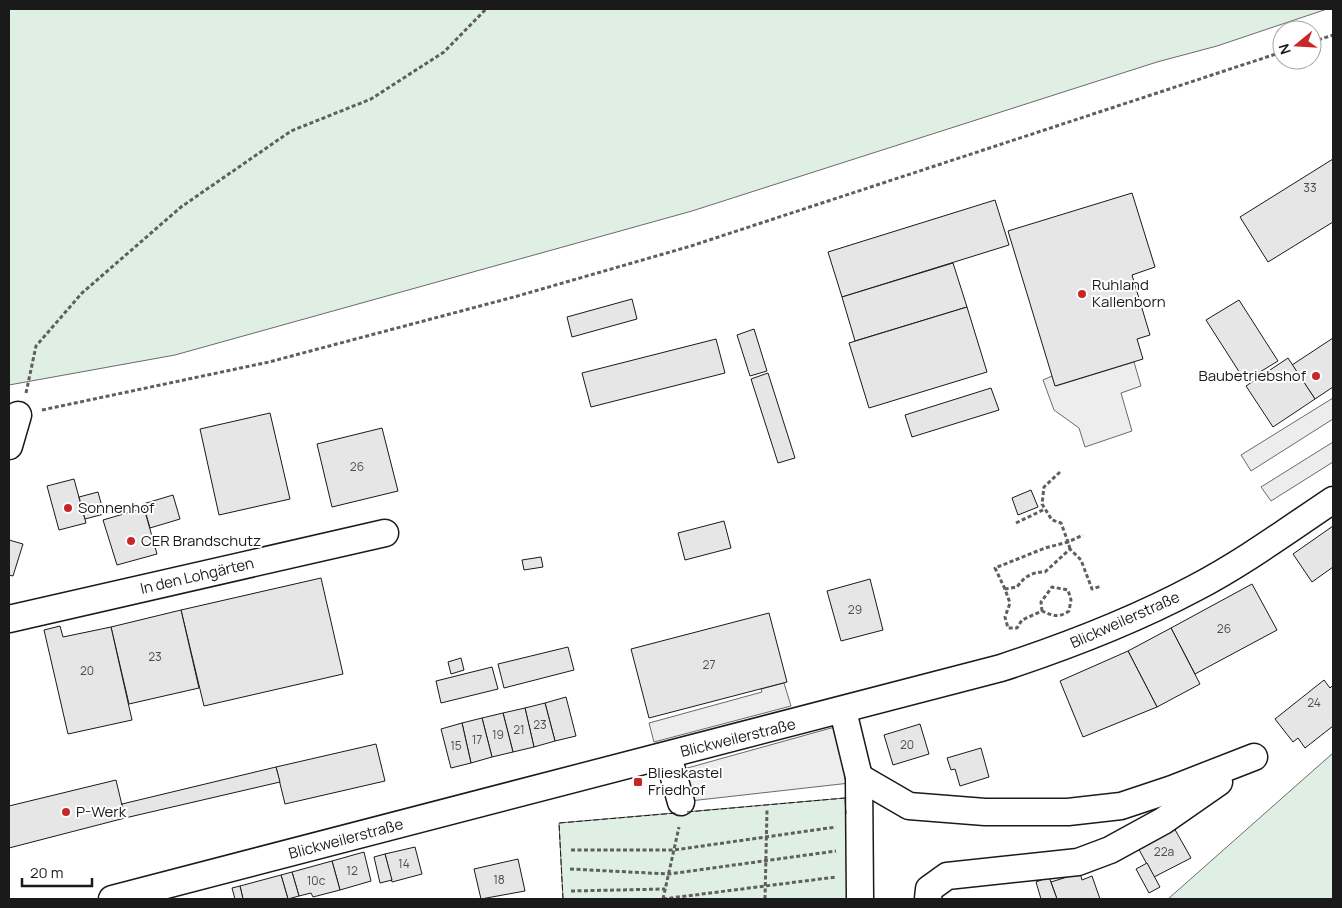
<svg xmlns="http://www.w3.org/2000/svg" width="1342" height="908" viewBox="0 0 1342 908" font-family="Manrope,sans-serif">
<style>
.green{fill:#e0efe3;stroke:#6a6a6a}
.parking{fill:#ededed;stroke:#6a6a6a}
.building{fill:#e6e6e6;stroke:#1a1a1a}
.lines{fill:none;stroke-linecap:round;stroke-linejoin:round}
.minor-casing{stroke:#1a1a1a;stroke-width:29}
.path{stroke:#5f5f5f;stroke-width:3;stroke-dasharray:4 2.5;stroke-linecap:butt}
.minor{stroke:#fff;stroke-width:26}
.fence{stroke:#1a1a1a;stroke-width:1;stroke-dasharray:6 2.5;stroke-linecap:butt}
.poi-dot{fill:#c62828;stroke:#fff;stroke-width:2}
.labels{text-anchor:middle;stroke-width:4;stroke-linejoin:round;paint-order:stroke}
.number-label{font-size:12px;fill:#4d4d4d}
.poi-label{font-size:15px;fill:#1a1a1a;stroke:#fff;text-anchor:start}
.street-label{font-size:15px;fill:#1a1a1a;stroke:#fff}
</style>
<rect width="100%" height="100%" fill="#fff"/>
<g class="green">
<polygon points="9,9 1327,9 1217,46 1157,62 692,211 175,355 9,385"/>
<polygon points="1333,753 1333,899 1168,899"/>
<polygon points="845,798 851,899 563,899 559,823"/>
</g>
<g class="parking">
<polygon points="1134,362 1141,386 1121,393 1132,431 1085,447 1079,428 1054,410 1043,380 1052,376 1056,386"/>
<polygon points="1333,398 1333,419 1251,471 1241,455"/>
<polygon points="1333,442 1333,462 1271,501 1261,487"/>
<polygon points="784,683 791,706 654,742 649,723 762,692 761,689"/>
<polygon points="842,725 850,783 681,802 673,772"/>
</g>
<g class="building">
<polygon points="1333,159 1333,222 1268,262 1240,217"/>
<polygon points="1132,193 1155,267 1132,275 1150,335 1137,339 1143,359 1055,386 1008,231"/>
<polygon points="995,200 1009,245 842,297 828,252"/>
<polygon points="953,263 967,307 855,341 842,297"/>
<polygon points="632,299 637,319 572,337 567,317"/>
<polygon points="1239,300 1278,361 1245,381 1206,320"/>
<polygon points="967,307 987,372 869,408 849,343"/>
<polygon points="754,329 767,371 750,376 737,335"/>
<polygon points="1333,338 1333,387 1315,399 1292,365"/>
<polygon points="716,339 725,373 591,407 582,373"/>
<polygon points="1288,358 1315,399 1273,427 1246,386"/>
<polygon points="768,373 795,458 778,463 751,379"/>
<polygon points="991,388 999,410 912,437 905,415"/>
<polygon points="270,413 290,499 219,515 200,429"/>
<polygon points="382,428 398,491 332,507 317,444"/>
<polygon points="74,479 86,523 59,530 47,486"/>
<polygon points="1031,490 1038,507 1018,515 1012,498"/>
<polygon points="98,492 104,514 85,519 79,497"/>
<polygon points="173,495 180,519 150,528 143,504"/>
<polygon points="144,508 157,554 117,565 103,520"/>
<polygon points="724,521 731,548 685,560 678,533"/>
<polygon points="1333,526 1333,567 1312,582 1293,554"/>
<polygon points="9,540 23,544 13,576 9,575"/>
<polygon points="541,557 543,567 524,570 522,560"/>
<polygon points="321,578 343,674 204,706 181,610"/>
<polygon points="870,579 883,630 841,641 827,591"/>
<polygon points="1252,584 1277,630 1195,674 1171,628"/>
<polygon points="181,610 199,688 129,704 111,627"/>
<polygon points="769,613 787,682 649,718 631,649"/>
<polygon points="60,626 63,637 111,627 132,720 68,734 44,630"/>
<polygon points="1171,628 1200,684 1157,707 1128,651"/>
<polygon points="568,647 574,670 504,688 498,664"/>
<polygon points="1128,651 1157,707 1083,737 1060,681"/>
<polygon points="461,658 464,670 451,674 448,662"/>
<polygon points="492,667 498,689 441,703 436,681"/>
<polygon points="1324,680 1330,688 1333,685 1333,726 1305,748 1298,738 1293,742 1275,719"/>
<polygon points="566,697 576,736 555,741 545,703"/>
<polygon points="545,703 555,741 534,747 525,708"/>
<polygon points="525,708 534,747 513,752 503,713"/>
<polygon points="503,713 513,752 492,757 482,718"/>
<polygon points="482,718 492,757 471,763 462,723"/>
<polygon points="462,723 471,763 451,768 441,729"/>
<polygon points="920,724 929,754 893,765 884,735"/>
<polygon points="376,744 385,781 285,804 276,767"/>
<polygon points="981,748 989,777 960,786 955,769 951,770 947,758"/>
<polygon points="276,767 280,782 125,818 122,804"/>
<polygon points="116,780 125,818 9,848 9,806"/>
<polygon points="1173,826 1191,858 1154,877 1137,846"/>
<polygon points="415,847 422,874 392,882 385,854"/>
<polygon points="364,852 371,881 340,890 332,861"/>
<polygon points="385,854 392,880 380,883 374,857"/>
<polygon points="518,859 525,891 481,899 474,869"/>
<polygon points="332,861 340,890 313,897 311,893 299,896 292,872"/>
<polygon points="1147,863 1160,887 1149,893 1136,869"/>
<polygon points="292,872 299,896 288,899 281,875"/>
<polygon points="1080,873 1082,880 1092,876 1100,899 1057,899 1051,882"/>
<polygon points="281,875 288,899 243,899 240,886"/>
<polygon points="1049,877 1057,899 1041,899 1036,882"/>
<polygon points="240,886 243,899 235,899 232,888"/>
</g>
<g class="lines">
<defs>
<g id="minor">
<polyline points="9,446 18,415"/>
<polyline points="9,619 385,533"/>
<polyline points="843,711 859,777 860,899"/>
<polyline points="668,756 681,802"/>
<polyline points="859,777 909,806 985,812 1068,812 1121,806 1172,789 1254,757"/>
<path d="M112 899 1001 668C1068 646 1133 621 1195 588 1243 563 1288 530 1333 500"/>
<polyline points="928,899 929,889 947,876 1078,862 1110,850 1163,821 1219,782"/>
</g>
</defs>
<use href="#minor" class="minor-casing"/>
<g class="path">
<polyline points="1312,42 1333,35"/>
<polyline points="26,393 36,346 82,293 181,207 291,131 371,99 444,52 486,9"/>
<polyline points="42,410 269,362 514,297 691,246 1282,52"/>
<polyline points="1060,472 1044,487 1042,504 1052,520 1061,523 1068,542 1083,535"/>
<polyline points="1016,523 1045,509"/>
<polyline points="1005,589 995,568 1045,548 1068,542 1070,549"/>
<path d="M1042 611 1041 602 1052 587 1068 590 1071 600 1069 611C1059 618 1053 616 1042 611L1022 620 1017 628H1008L1005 617 1010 603 1005 589 1017 587C1025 576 1032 572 1045 572L1070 549 1081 560 1092 589 1101 586"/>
<polyline points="571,850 674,850 836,827"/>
<polyline points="570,869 669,874 836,851"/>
<polyline points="571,891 665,889"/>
<polyline points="663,899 836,877"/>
<polyline points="663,899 679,827"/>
<polyline points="765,899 767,810"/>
</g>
<use href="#minor" class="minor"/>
<g class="fence">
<polyline points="687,812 845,798 846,814"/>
<polyline points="563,899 559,823 677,813"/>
</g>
</g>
<g class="poi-dot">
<circle cx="1082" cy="294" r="5"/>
<circle cx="1316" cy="376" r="5"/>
<circle cx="68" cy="508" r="5"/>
<circle cx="131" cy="541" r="5"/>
<rect x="633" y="777" width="10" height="10" rx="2.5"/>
<circle cx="66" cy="812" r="5"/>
</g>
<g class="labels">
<g class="number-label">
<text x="1310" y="192">33</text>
<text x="357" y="471">26</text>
<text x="855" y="614">29</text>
<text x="1224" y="633">26</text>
<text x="155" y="661">23</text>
<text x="709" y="669">27</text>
<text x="87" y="675">20</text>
<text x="1314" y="707">24</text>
<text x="540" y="729">23</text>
<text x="519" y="734">21</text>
<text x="498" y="739">19</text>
<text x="477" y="744">17</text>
<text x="907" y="749">20</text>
<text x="456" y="750">15</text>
<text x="1164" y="856">22a</text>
<text x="404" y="868">14</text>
<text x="352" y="875">12</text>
<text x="499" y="884">18</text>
<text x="316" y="885">10c</text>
</g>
<g class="poi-label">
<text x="1092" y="290">Ruhland<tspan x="1092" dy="17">Kallenborn</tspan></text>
<text x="1306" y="381" text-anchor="end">Baubetriebshof</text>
<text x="78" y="513">Sonnenhof</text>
<text x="141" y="546">CER Brandschutz</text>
<text x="648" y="778">Blieskastel<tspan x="648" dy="17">Friedhof</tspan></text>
<text x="76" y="817">P-Werk</text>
</g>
<g class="street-label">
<text transform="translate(197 576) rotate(-13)" y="5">In den Lohgärten</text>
<text transform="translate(1125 620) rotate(-24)" y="5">Blickweilerstraße</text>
<text transform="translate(738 738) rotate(-14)" y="5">Blickweilerstraße</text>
<text transform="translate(346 839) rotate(-15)" y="5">Blickweilerstraße</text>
</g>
</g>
<rect width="1342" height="908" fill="none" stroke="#1a1a1a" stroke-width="20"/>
<g transform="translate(1297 45) rotate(252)"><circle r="24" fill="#ffffff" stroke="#a3a3a3"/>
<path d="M0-4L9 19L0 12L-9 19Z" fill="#c62828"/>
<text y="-8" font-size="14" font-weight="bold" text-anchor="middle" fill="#1a1a1a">N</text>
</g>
<path d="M22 878v8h70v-8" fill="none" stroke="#1a1a1a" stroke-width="2.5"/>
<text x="30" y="878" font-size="15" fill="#1a1a1a" stroke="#ffffff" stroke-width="4" paint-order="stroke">20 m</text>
</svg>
